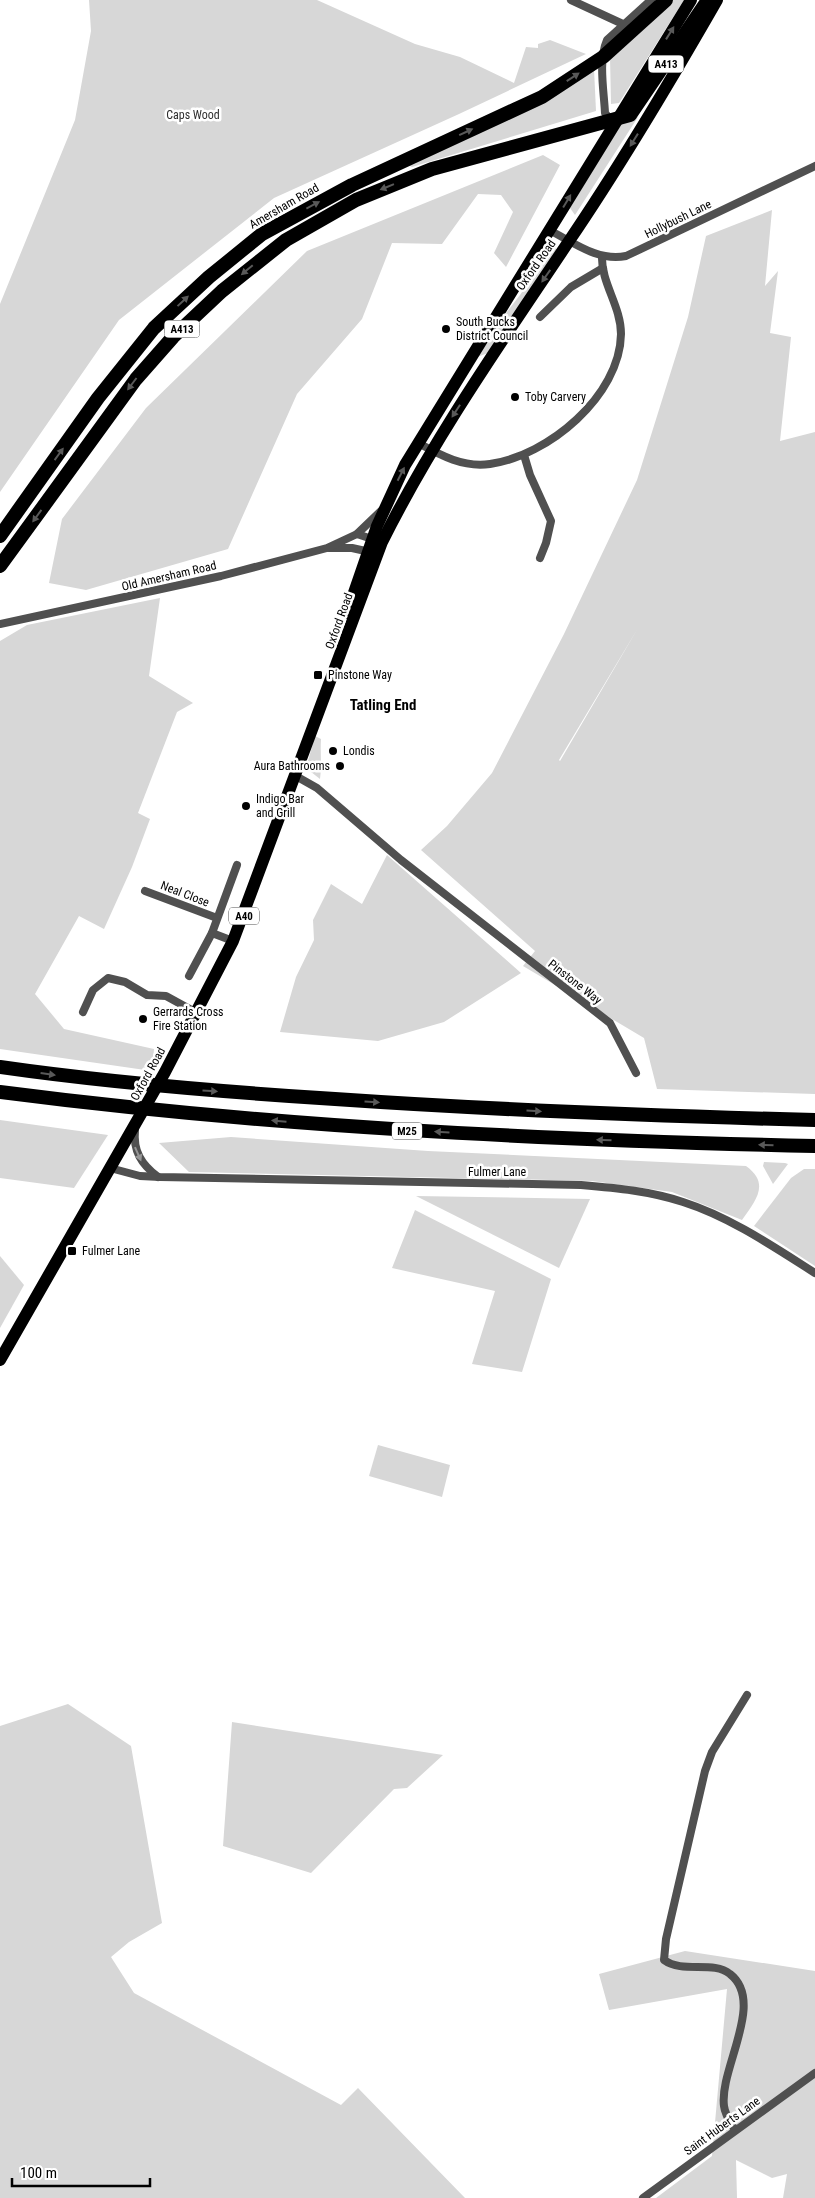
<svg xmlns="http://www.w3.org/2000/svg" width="815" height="2198" viewBox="0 0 815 2198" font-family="'Roboto Condensed',sans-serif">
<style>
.green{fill:#d7d7d7;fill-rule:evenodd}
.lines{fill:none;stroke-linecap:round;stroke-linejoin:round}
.street{stroke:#505050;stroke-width:8}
.primary{stroke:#000;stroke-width:12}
.highway{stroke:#000;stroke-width:14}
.oneway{fill:#595959}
.oneway2{fill:#969696}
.poi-dot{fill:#000;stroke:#fff;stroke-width:2}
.labels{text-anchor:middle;stroke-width:5;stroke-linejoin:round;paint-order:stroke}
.shield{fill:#fff;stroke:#4c4c4c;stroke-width:1}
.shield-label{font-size:11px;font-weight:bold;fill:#000}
.park-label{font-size:12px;fill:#2e2e2e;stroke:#fff}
.street-label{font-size:12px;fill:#000;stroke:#fff}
.poi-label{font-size:12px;fill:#000;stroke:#fff;text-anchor:start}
.quarter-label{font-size:15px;font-weight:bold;fill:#000;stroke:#fff}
</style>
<rect width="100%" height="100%" fill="#fff"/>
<g class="green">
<polygon points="89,0 317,0 415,44 460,57 514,83 526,47 538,48 538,44 550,40 586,54 459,114 274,198 119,320 0,492 0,304 75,120 91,31"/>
<polygon points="673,0 684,0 619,103 611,104 610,57 642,31"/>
<polygon points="594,69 596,111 412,167 406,164"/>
<polygon points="638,117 575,215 570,208 620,125"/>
<polygon points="543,155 560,165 506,267 494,253 513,212 501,195 478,194 442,244 392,243 362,319 297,394 228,549 86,590 49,583 62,519 146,408 307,251"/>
<path d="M772 210 765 286 778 271 770 333 791 337 780 441 815 432V1094L657 1089 644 1038 523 966 535 951 421 850 447 826 492 773 564 634 637 480 688 317 706 236ZM638 628 560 761 559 760Z"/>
<polygon points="555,243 557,256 488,353 477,357 482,344 520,295"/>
<polygon points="160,598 149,676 193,703 177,712 138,813 150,819 132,867 104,929 79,916 35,994 64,1029 154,1049 152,1071 0,1049 0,641 27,625"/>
<path d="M315 736 321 739C320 753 322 766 320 779L306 768Z"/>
<polygon points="387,855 521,973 444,1022 378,1041 280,1032 296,977 314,940 313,920 331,884 362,904"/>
<polygon points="0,1120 108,1135 74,1188 0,1178"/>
<path d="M231 1137 428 1151 746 1166C771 1184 755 1201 742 1220L672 1192 592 1181 189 1172 159 1143Z"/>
<polygon points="764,1162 785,1163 788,1164 773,1184 763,1166"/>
<polygon points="804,1169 815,1169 815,1266 754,1226 791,1178"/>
<polygon points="416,1196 590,1199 559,1268"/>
<polygon points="415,1210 551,1279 522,1372 472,1364 495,1291 392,1268"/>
<polygon points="0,1256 24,1285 0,1328"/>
<polygon points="378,1445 450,1465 442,1497 369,1476"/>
<polygon points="68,1704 131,1746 162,1923 129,1942 111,1957 134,1993 341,2105 358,2088 465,2198 0,2198 0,1726"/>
<polygon points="232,1722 443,1755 407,1788 394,1789 311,1873 223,1846"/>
<polygon points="685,1951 815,1971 815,2198 783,2198 787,2174 772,2178 736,2160 737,2198 656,2198 712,2156 727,1989 609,2010 599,1974"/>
</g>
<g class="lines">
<g class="street">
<polyline points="571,0 625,25"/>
<path d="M611 120 605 113C604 91 598 61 607 40L651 0"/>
<path d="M549 230C573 242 598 262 626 256L815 166"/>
<polyline points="540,317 571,287 603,268"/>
<path d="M418 443C440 455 463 468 490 464 548 456 620 396 621 334 621 306 601 283 602 256"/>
<polyline points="524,455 530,475 551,521 546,543 540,558"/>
<polyline points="357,534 381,511"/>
<polyline points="329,548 352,548 370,552"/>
<polyline points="0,624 221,576 327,548 357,534 375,540"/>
<polyline points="294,775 317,788 401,860 610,1023 636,1073"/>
<polyline points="145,891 217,918"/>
<polyline points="212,933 233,941"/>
<polyline points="189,976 212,933 237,865"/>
<polyline points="83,1012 93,990 108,978 125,982 147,995 166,996 197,1013"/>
<path d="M135 1130C133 1151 141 1164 158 1177"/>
<path d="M110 1168 140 1176 160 1177 581 1185C616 1188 650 1191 683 1202 730 1217 774 1247 815 1273"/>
<path d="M735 2130C730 2122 725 2115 724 2106 719 2069 766 2002 730 1974 713 1960 683 1974 664 1960L666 1939 705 1771 712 1752 747 1695"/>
<polyline points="643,2198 815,2073"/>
</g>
<g class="primary">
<polyline points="347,613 377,526 405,465 691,0"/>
<path d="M0 1360 165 1072 233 941 382 542C435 436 503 340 569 241 622 163 670 82 717 0"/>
</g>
<g class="highway">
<polyline points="0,536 98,398 154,328 209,277 262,234 352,185 542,97 603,57 666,0"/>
<polyline points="0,566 136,379 173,337 222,291 286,240 356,200 432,169 630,115 708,0"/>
<path d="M0 1067C111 1083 223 1092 335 1099 495 1110 655 1116 815 1120"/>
<path d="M0 1092C270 1127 543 1140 815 1146"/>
</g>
</g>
<defs><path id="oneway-solid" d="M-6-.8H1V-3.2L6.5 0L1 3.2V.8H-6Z" transform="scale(1.25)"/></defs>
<g class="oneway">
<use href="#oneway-solid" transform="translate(670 33) rotate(-58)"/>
<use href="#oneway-solid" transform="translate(573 77) rotate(-33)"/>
<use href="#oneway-solid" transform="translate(466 132) rotate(-25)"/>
<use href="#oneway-solid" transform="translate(634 140) rotate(122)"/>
<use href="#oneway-solid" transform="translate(387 187) rotate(158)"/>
<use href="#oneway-solid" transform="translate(567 201) rotate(-59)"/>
<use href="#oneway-solid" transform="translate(313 205) rotate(-28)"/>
<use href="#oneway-solid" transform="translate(247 270) rotate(140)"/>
<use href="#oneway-solid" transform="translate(546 276) rotate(125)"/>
<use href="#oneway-solid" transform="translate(183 301) rotate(-43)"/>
<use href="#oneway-solid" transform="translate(132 384) rotate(127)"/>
<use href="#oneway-solid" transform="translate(456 411) rotate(123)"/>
<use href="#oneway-solid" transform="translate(59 454) rotate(-54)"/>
<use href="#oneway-solid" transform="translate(401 474) rotate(-63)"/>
<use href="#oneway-solid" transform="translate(37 516) rotate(126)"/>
<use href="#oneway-solid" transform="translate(48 1074) rotate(8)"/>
<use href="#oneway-solid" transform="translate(210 1091) rotate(3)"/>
<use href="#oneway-solid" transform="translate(372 1102) rotate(4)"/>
<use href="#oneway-solid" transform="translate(534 1111) rotate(3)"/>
<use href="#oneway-solid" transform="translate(279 1121) rotate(-175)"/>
<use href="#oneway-solid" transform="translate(442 1132) rotate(-177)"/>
<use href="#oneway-solid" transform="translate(604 1140) rotate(-178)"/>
<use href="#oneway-solid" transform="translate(766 1145) rotate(-178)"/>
</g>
<use class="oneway2" href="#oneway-solid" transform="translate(138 1154) rotate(66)"/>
<g class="poi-dot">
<circle cx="446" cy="329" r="5"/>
<circle cx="515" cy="397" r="5"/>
<rect x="313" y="670" width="10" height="10" rx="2.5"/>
<circle cx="333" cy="751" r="5"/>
<circle cx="340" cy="766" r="5"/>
<circle cx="246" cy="806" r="5"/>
<circle cx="143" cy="1019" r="5"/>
<rect x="67" y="1246" width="10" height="10" rx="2.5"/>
</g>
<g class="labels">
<g class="shield">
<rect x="648.5" y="55.5" width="35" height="17" rx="4"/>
<rect x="164.5" y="320.5" width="35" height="17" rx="4"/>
<rect x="229" y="907.5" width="30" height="17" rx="4"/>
<rect x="392" y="1122.5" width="30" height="17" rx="4"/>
</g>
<g class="shield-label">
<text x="666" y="68">A413</text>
<text x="182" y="333">A413</text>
<text x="244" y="920">A40</text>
<text x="407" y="1135">M25</text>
</g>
<g class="park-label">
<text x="193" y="119">Caps Wood</text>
</g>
<g class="street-label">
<text transform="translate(284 206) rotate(-30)" y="4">Amersham Road</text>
<text transform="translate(678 219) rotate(-26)" y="4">Hollybush Lane</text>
<text transform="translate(536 265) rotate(-55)" y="4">Oxford Road</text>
<text transform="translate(169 576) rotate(-13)" y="4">Old Amersham Road</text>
<text transform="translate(339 621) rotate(-70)" y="4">Oxford Road</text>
<text transform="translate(185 894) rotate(21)" y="4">Neal Close</text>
<text transform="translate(575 982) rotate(38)" y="4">Pinstone Way</text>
<text transform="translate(148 1074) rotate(-61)" y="4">Oxford Road</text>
<text x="497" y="1176">Fulmer Lane</text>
<text transform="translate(722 2126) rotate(-36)" y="4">Saint Huberts Lane</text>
</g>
<g class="poi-label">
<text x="456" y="326">South Bucks<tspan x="456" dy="14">District Council</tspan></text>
<text x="525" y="401">Toby Carvery</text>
<text x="328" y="679">Pinstone Way</text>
<text x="343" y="755">Londis</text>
<text x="330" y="770" text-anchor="end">Aura Bathrooms</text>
<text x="256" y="803">Indigo Bar<tspan x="256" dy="14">and Grill</tspan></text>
<text x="153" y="1016">Gerrards Cross<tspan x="153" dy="14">Fire Station</tspan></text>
<text x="82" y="1255">Fulmer Lane</text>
</g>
<g class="quarter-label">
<text x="383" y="710">Tatling End</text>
</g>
</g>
<path d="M12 2178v8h138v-8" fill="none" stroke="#000000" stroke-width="2.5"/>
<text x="20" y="2178" font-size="15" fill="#000000" stroke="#ffffff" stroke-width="4" paint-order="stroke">100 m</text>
</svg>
